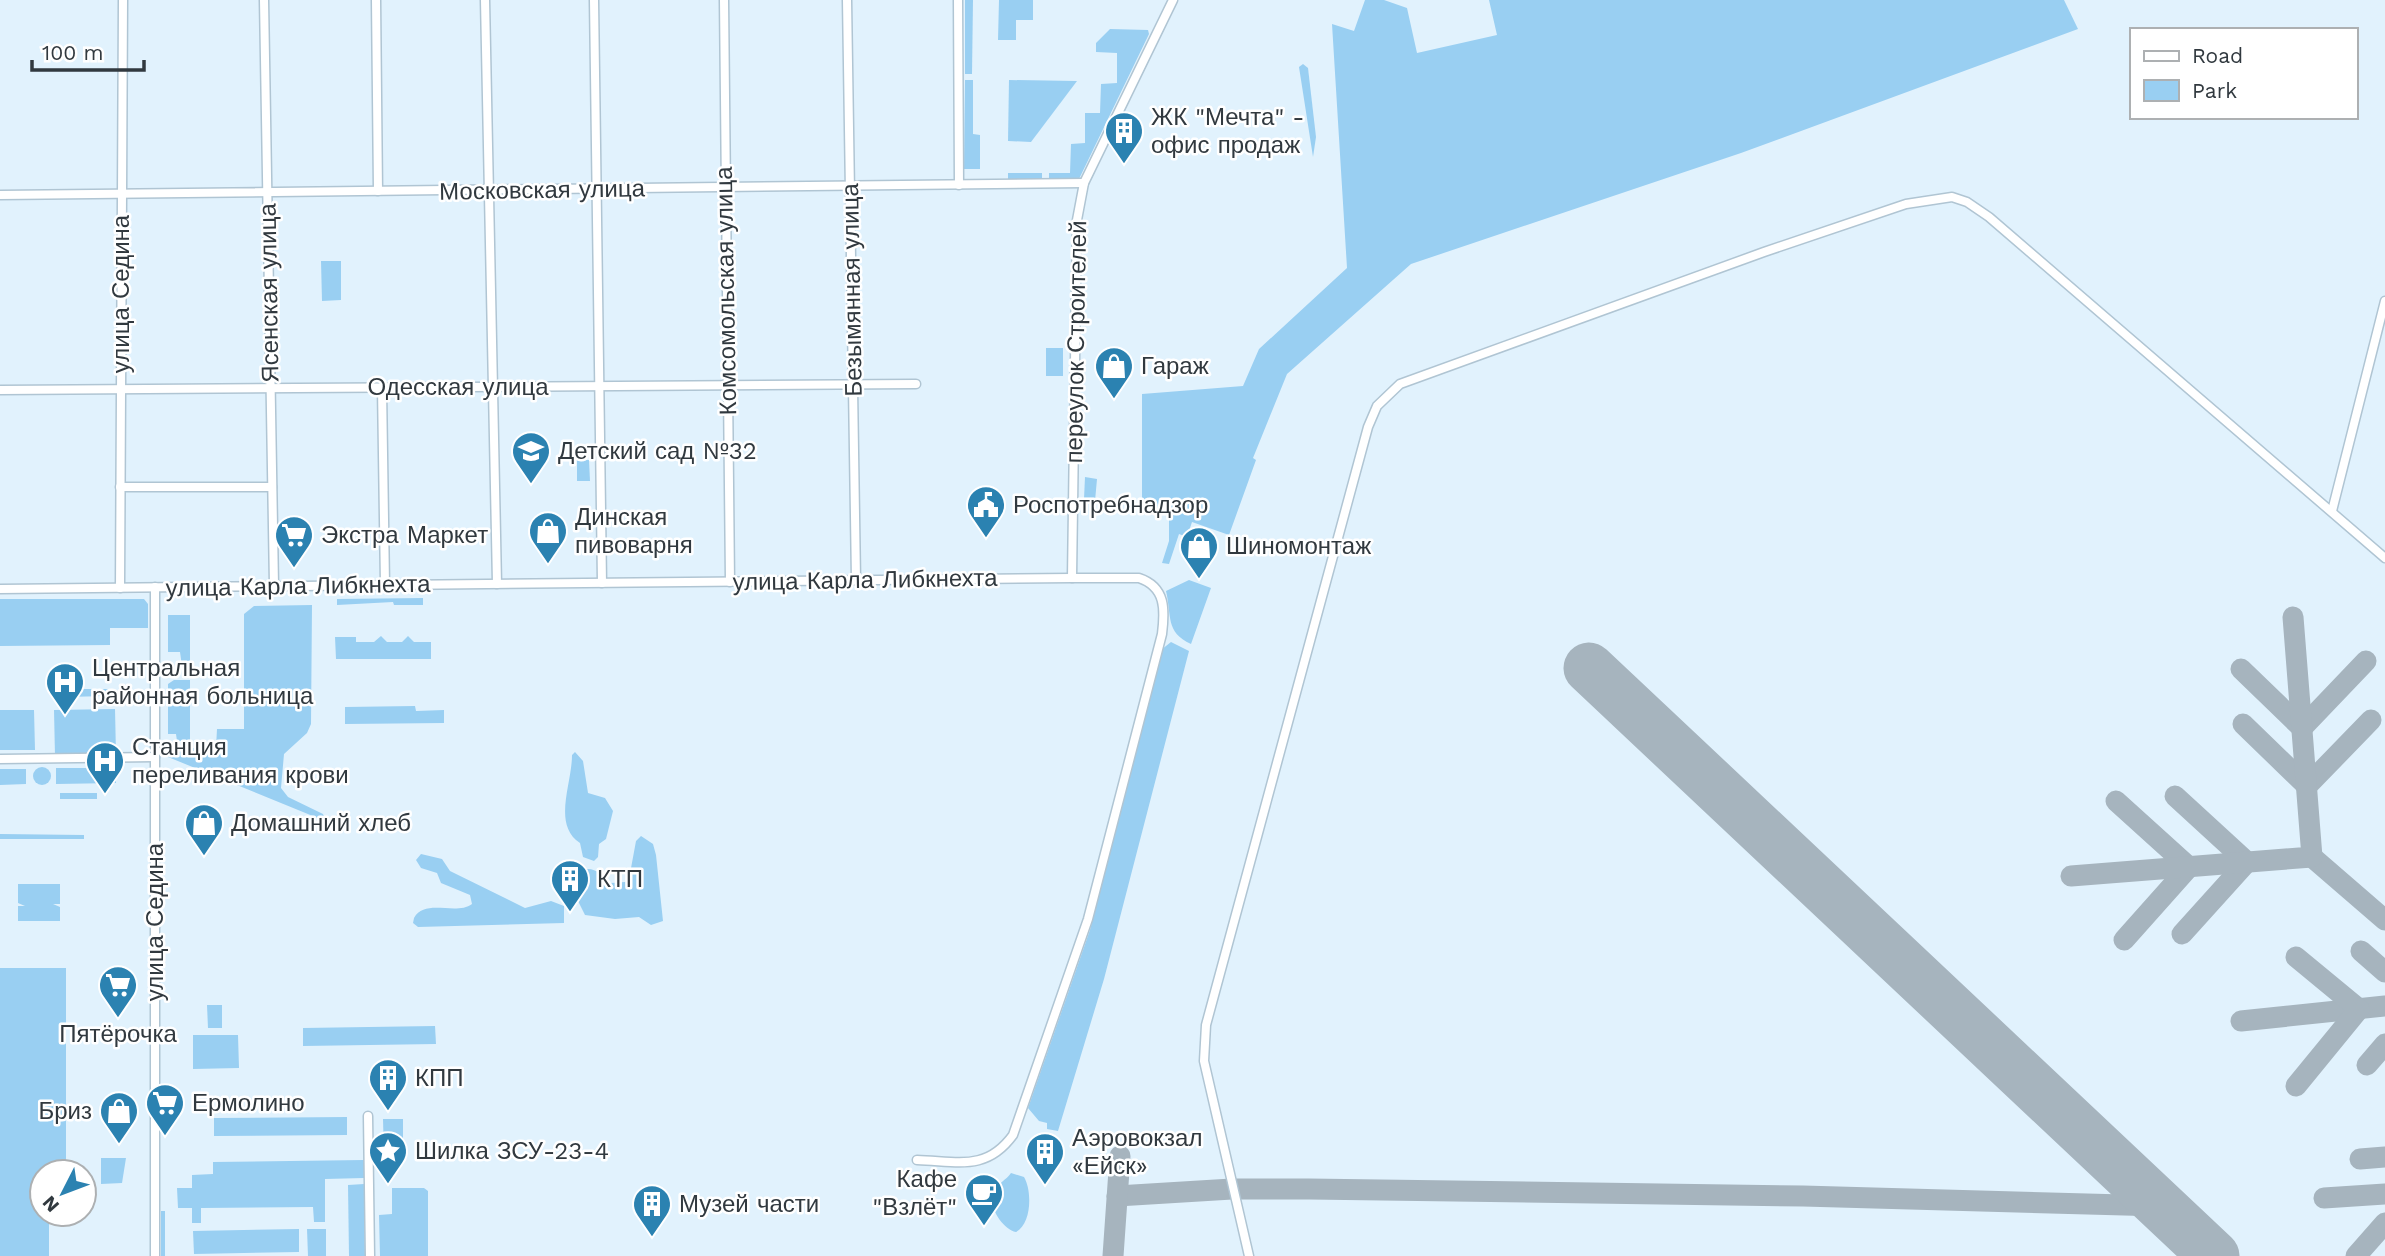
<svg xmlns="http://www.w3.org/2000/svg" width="2385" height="1256" viewBox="0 0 2385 1256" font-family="'Work Sans',sans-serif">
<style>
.green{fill:#99cff2}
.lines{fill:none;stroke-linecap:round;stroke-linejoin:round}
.taxiway{stroke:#a6b4be;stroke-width:21}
.runway{stroke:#a6b4be;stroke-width:51}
.minor-casing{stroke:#b0c5d3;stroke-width:11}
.minor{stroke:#fff;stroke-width:8}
.labels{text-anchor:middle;stroke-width:5;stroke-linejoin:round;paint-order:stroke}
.poi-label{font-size:24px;fill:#31393f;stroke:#fff;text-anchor:start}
.street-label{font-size:24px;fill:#31393f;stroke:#fff}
</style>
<rect width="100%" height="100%" fill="#e1f2fd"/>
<g class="green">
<polygon points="965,0 973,0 972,74 965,74"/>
<polygon points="999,0 1033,0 1033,20 1016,20 1016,40 998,40"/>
<polygon points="1365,0 1384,0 1407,8 1417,53 1497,35 1489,0 2064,0 2078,29 1741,153 1411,264 1287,374 1253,458 1256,460 1229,535 1192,522 1187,537 1179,534 1169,564 1162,563 1169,541 1169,515 1142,514 1142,394 1243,386 1259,349 1347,268 1332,24 1354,31"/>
<polygon points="1110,29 1148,30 1149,34 1079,179 1049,179 1049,173 1070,173 1071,144 1085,143 1085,113 1100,113 1101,84 1117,83 1117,53 1096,52 1096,43"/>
<polygon points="1303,64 1308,68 1316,137 1313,157 1299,67"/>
<polygon points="965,80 973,80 973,134 980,135 980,169 964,169"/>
<polygon points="1009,80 1077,81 1031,142 1008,141"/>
<rect x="1008" y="173" width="34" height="6"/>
<polygon points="321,261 341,261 341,300 322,301"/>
<rect x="1046" y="348" width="17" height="28"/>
<polygon points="577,460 589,460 590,481 577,481"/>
<polygon points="1085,477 1097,479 1095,501 1084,499"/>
<path d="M1189 580 1211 588 1191 644C1165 632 1172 616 1166 591Z"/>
<polygon points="423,598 423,605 394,605 393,602 337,605 337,599"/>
<polygon points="0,599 144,599 148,604 148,628 110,628 110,645 0,646"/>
<polygon points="312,605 311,724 307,733 284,754 281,788 288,797 323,814 325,821 168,757 168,748 216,748 217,729 244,729 244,614 254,606"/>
<polygon points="168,615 190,615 190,673 183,673 180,652 168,652"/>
<polygon points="381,636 387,642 402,642 408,636 414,642 431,642 431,659 336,659 335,637 356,637 356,642 374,642"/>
<polygon points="1171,642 1189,651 1104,979 1058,1131 1047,1129 1047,1123 1039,1121 1028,1108 1090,930 1161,650"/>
<polygon points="174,680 190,680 190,741 177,741 176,734 168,734 168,684"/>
<polygon points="65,689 108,689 108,696 65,697"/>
<polygon points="415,706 416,711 444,710 444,723 345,724 345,707"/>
<polygon points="115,709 116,755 55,756 54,710"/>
<polygon points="0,710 34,710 35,750 0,750"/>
<path d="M575 752 583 761 588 793 605 798 613 811 606 839 599 844 598 857 594 861 583 857 580 843C552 824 572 785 572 755Z"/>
<circle cx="42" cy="776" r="9"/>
<polygon points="56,768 116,768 116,783 56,784"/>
<polygon points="0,769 26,769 26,784 0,785"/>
<rect x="60" y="793" width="37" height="6"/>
<polygon points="0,834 84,835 84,839 0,839"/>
<path d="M641 836 653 844 656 855 663 921 651 925 639 917 615 919 585 915 576 897 581 870C594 866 602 874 611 883L625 882 629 879 636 841Z"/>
<path d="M421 854 442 859 450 871 525 908 551 901 564 906V923L418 927 413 923 414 918C425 898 456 916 472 904L470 895 441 883 437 873 421 868 416 860Z"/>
<polygon points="18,884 60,884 60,904 53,904 60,907 60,921 18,921 18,906 25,906 18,903"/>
<polygon points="0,968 66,968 66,1172 42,1172 42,1214 49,1214 49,1256 0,1256"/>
<polygon points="207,1005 222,1005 222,1028 208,1028"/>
<polygon points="435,1026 436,1044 303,1046 303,1028"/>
<polygon points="193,1035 238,1035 239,1068 193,1069"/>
<polygon points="347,1117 347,1135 214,1136 214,1118"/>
<polygon points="383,1119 403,1119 403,1156 384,1156"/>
<polygon points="101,1158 126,1158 122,1183 101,1184"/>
<polygon points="364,1160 364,1178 325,1179 325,1222 314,1222 313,1207 201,1208 201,1223 192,1223 192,1208 178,1208 177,1188 192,1188 192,1175 213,1174 213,1162"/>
<path d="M1011 1173 1024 1177C1032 1190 1032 1224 1016 1232 1002 1229 986 1204 994 1190 999 1183 1006 1180 1011 1173Z"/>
<polygon points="364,1184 365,1256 349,1256 348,1185"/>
<polygon points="392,1188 424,1188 428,1191 428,1256 380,1256 379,1215 392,1214"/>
<rect x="161" y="1211" width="4" height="45"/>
<polygon points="299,1229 299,1252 194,1254 193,1231"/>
<polygon points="307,1229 326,1229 326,1256 308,1256"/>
</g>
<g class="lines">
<g class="taxiway">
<polyline points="2241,669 2302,728 2366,661"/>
<polyline points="2243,724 2307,786 2371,720"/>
<polyline points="2175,796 2247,862 2182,934"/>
<polyline points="2116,801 2189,867 2124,940"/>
<polyline points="2312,857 2385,920"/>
<polyline points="2071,876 2312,857 2293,617"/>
<polyline points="2361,951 2385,972"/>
<polyline points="2241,1021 2385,1006"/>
<polyline points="2367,1065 2385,1044"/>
<polyline points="2296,1086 2359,1009 2296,957"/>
<polyline points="2360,1159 2385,1157"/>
<polyline points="1117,1196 1232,1189 1309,1189 1803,1196 2161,1206"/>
<polyline points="2324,1198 2385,1194"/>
<polyline points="1113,1256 1120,1156"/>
<polyline points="2356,1256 2385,1223"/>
</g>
<polyline class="runway" points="1589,668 2214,1256"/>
<defs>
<g id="minor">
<polyline points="264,0 274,586"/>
<polyline points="376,0 378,191"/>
<polyline points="485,0 497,584"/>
<polyline points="594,0 602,583"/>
<polyline points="724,0 730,582"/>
<polyline points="847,0 856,580"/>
<polyline points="958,0 959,185"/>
<polyline points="0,195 1084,183"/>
<polyline points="382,388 385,585"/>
<polyline points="0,390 916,384"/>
<polyline points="120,487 272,487"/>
<polyline points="2332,511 2385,301"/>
<polyline points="1072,578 1077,220 1084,183 1173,0"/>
<polyline points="120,588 123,0"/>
<path d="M0 589 1072 578H1139C1166 587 1165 610 1162 634L1088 919 1013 1135C986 1172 957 1161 917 1160"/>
<polyline points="0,759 155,757"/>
<polyline points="368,1116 370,1256"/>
<polyline points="155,1256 155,587"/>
<polyline points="1249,1256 1204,1061 1206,1025 1368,427 1377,406 1400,384 1764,252 1906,204 1952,197 1967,202 1989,217 2385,558"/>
</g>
</defs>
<use href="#minor" class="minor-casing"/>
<use href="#minor" class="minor"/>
</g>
<defs>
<symbol id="building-pin" viewBox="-11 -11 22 30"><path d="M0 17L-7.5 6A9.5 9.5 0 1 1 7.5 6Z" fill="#2b82b1" stroke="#fff"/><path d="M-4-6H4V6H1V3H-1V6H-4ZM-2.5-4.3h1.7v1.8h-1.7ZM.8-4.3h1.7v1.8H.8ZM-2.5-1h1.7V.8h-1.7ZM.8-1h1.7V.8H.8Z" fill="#fff"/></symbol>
<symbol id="shop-pin" viewBox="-11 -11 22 30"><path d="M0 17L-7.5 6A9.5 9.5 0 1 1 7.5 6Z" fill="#2b82b1" stroke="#fff"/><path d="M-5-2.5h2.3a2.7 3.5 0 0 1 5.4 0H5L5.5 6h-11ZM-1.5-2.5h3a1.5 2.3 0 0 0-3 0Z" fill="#fff"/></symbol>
<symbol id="school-pin" viewBox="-11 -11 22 30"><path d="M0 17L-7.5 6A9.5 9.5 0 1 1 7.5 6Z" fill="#2b82b1" stroke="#fff"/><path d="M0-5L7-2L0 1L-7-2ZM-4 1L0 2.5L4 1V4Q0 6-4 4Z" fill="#fff"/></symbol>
<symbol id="civic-pin" viewBox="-11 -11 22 30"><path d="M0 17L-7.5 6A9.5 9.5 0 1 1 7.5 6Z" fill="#2b82b1" stroke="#fff"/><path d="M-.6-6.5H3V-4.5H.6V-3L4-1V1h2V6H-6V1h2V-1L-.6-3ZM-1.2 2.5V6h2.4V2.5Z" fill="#fff"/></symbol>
<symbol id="supermarket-pin" viewBox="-11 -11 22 30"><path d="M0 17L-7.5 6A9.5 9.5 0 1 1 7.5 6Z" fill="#2b82b1" stroke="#fff"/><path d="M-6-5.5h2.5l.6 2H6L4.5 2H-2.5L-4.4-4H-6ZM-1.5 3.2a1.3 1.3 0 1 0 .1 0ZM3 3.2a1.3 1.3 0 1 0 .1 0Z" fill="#fff"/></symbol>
<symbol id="hospital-pin" viewBox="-11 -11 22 30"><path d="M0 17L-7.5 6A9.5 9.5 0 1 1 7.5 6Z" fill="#2b82b1" stroke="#fff"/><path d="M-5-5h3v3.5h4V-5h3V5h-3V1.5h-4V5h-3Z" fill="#fff"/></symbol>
<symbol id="sight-pin" viewBox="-11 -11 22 30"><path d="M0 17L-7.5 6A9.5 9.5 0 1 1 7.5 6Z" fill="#2b82b1" stroke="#fff"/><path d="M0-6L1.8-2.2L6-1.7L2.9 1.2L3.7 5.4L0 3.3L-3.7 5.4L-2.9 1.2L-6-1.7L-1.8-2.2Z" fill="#fff"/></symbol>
<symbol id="cafe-pin" viewBox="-11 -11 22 30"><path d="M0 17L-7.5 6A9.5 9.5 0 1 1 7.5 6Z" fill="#2b82b1" stroke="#fff"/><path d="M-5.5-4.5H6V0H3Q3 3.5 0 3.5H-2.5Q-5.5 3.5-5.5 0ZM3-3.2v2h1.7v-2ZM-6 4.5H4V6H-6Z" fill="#fff"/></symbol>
</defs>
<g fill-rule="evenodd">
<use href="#building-pin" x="1102" y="109" width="44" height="60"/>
<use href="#shop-pin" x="1092" y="344" width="44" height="60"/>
<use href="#school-pin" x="509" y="429" width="44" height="60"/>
<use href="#civic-pin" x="964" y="483" width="44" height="60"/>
<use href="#shop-pin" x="526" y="509" width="44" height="60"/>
<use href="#supermarket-pin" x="272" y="513" width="44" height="60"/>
<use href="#shop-pin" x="1177" y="524" width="44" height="60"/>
<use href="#hospital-pin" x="43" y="660" width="44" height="60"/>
<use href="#hospital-pin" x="83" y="739" width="44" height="60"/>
<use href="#shop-pin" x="182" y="801" width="44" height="60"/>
<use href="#building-pin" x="548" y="857" width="44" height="60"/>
<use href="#supermarket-pin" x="96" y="963" width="44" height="60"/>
<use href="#building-pin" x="366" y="1056" width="44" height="60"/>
<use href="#supermarket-pin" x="143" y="1081" width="44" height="60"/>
<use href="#shop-pin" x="97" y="1089" width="44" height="60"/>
<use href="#sight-pin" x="366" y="1129" width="44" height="60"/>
<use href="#building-pin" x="1023" y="1130" width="44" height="60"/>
<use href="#cafe-pin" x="962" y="1171" width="44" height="60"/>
<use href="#building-pin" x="630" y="1182" width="44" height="60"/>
</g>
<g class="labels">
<g class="poi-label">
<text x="1151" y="125">ЖК "Мечта" -<tspan x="1151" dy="28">офис продаж</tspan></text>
<text x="1141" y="374">Гараж</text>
<text x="558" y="459">Детский сад №32</text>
<text x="1013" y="513">Роспотребнадзор</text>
<text x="575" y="525">Динская<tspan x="575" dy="28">пивоварня</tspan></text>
<text x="321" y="543">Экстра Маркет</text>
<text x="1226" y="554">Шиномонтаж</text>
<text x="92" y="676">Центральная<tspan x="92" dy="28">районная больница</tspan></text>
<text x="132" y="755">Станция<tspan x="132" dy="28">переливания крови</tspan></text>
<text x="231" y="831">Домашний хлеб</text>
<text x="597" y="887">КТП</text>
<text x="118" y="1042" text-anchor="middle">Пятёрочка</text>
<text x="415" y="1086">КПП</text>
<text x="192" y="1111">Ермолино</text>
<text x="92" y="1119" text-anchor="end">Бриз</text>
<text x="1072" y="1146">Аэровокзал<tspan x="1072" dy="28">«Ейск»</tspan></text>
<text x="415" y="1159">Шилка ЗСУ-23-4</text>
<text x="957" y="1187" text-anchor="end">Кафе<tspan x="957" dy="28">"Взлёт"</tspan></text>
<text x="679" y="1212">Музей части</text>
</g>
<g class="street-label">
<text transform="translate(542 190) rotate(-1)" y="8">Московская улица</text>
<text transform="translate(852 290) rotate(-91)" y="8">Безымянная улица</text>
<text transform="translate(726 291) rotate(-91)" y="8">Комсомольская улица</text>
<text transform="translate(269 293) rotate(-91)" y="8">Ясенская улица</text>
<text transform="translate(121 294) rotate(-90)" y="8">улица Седина</text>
<text transform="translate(1076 342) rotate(-89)" y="8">переулок Строителей</text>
<text x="458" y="395">Одесская улица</text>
<text transform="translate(865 580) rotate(-1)" y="8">улица Карла Либкнехта</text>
<text transform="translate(298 586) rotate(-1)" y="8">улица Карла Либкнехта</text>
<text transform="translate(155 922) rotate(-90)" y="8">улица Седина</text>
</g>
</g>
<rect x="2130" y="28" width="228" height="91" fill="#ffffff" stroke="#adb0b2" stroke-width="2"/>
<rect x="2144" y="51" width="35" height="10" fill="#ffffff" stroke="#adb0b2" stroke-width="2"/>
<text x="2192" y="63" font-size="21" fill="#31393f">Road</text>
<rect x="2144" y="80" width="35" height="21" fill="#99cff2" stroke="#adb0b2" stroke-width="2"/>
<text x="2192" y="98" font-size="21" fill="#31393f">Park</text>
<g transform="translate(63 1193) rotate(228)"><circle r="33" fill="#ffffff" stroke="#adb0b2" stroke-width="2"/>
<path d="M0-5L12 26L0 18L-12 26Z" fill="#2b82b1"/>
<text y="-10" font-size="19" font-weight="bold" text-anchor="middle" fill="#31393f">N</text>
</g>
<path d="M32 60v10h112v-10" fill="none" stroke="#31393f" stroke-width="3.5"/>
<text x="42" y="60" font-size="21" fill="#31393f" stroke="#ffffff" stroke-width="5" paint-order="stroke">100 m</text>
</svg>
